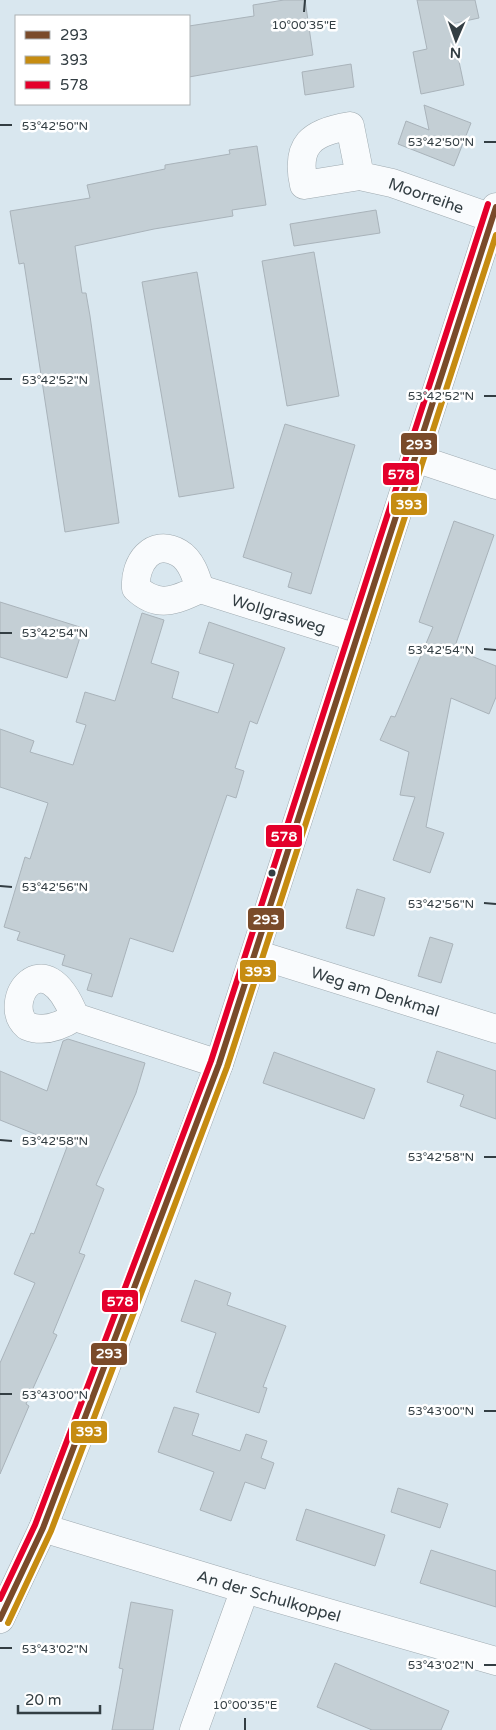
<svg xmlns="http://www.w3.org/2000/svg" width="496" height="1730" viewBox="0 0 496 1730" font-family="'Varela Round',sans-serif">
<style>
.building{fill:#c4cfd5;stroke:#a9b3ba}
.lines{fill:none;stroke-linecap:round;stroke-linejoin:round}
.minor-casing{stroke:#9faab0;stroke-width:29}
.minor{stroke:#f9fbfd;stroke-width:28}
.bus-1-casing{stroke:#fff;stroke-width:10}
.bus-2-casing{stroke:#fff;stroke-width:10}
.bus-3-casing{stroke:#fff;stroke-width:10}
.bus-1{stroke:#7a4b2a;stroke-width:6}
.bus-2{stroke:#c68c11;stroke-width:6}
.bus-3{stroke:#e4002b;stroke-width:6}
.ticks{fill:none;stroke:#333e43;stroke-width:2}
.bus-dot{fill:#333e43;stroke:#fff;stroke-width:2}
.labels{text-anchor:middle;stroke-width:5;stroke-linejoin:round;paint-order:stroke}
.street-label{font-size:16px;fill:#333e43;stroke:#fff}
.ticks-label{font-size:12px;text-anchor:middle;fill:#333e43;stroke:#fff;stroke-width:5;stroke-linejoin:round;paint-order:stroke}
.line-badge{stroke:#fff;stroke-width:2}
.badge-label{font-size:14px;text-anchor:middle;font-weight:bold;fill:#fff}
</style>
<rect width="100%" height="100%" fill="#d9e7ef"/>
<g class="building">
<polygon points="284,0 305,0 313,55 189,77 189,26 254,16 253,5"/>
<polygon points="417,0 475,0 479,18 451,24 464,85 421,94 413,52 427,49"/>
<polygon points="351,64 354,87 305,95 302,72"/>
<polygon points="424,105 471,123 454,166 398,144 406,121 429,130"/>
<polygon points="257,146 266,205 232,210 233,216 154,229 75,246 82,293 86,293 90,316 119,523 65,532 24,263 19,264 10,211 90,198 87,185 165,169 165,165 230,154 229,150"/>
<polygon points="376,210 380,233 294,246 290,224"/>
<polygon points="314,252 339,396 287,406 262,261"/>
<polygon points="197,272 234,488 179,497 142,282"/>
<polygon points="285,424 355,445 311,594 288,587 292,573 243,557"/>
<polygon points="454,521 494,535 454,649 496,666 496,697 489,714 451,698 426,827 444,833 430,873 393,860 415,797 400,795 409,752 380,740 391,716 395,717 433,627 419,622"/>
<polygon points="0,602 83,628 67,678 0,657"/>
<polygon points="142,613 164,620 151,663 179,672 172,698 218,713 234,664 199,653 209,622 285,648 257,724 250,721 235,768 244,771 236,798 227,795 173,952 130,938 112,997 87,990 92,974 62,965 65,955 17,940 20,932 4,927 25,857 30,859 48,803 0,787 0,729 34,741 30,752 73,765 86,725 76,722 85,692 115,701"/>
<polygon points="357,889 385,898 374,936 346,928"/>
<polygon points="430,937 453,944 441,983 418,976"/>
<polygon points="68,1039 145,1063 136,1093 96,1185 104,1189 79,1253 85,1255 53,1333 57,1335 26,1404 29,1406 0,1474 0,1363 35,1283 14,1274 31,1233 34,1234 67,1147 0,1120 0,1071 47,1091 63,1041"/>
<polygon points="437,1051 496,1071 496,1119 460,1106 464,1095 427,1082"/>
<polygon points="274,1052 375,1089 364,1119 263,1083"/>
<polygon points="195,1280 231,1293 227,1305 286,1326 263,1387 267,1388 259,1413 196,1392 216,1333 181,1321"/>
<polygon points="174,1407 199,1414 192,1435 240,1451 246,1434 267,1441 261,1458 274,1463 265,1489 245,1482 231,1521 200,1510 214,1472 158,1452"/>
<polygon points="398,1488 448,1504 440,1528 391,1512"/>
<polygon points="306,1509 385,1535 375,1566 296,1540"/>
<polygon points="431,1550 496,1571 496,1607 420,1583"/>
<polygon points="131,1602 173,1610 153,1730 112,1730 123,1669 119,1668"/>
<polygon points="335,1663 449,1711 441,1730 372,1730 317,1707"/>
</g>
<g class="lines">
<defs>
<g id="minor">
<path id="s1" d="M360 176 350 126C311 132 295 145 304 185L360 176 392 183 492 218"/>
<polyline points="415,458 496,485"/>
<path id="s2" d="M200 589C196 576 191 560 179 553 152 537 134 564 136 588 158 609 176 600 200 589L357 638"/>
<path id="s3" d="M256 954 496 1029"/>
<path d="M75 1017C44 937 0 1003 27 1026 44 1033 61 1026 75 1017L219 1064"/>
<path id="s4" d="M43 1528 245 1589 496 1661"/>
<polyline points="0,1619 43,1528 104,1372 219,1064 496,207"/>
<polyline points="194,1730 245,1589"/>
</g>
</defs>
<use href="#minor" class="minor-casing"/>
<use href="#minor" class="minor"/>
<defs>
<polyline id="bus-1" points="0,1619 43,1528 219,1064 496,207"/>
<polyline id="bus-2" points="8,1623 51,1531 227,1067 496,235"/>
<polyline id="bus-3" points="0,1599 35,1525 211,1061 488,204"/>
</defs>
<use href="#bus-1" class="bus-1-casing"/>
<use href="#bus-2" class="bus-2-casing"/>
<use href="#bus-3" class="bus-3-casing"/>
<use href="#bus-1" class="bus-1"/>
<use href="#bus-2" class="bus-2"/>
<use href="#bus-3" class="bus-3"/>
</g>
<path class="ticks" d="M304 12 305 0M0 125H12M484 142H496M0 379H12M484 396H496M0 633H12M484 649 496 650M0 886 12 887M484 903 496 904M0 1140 12 1141M484 1157H496M0 1394H12M484 1411H496M0 1648H12M484 1665H496M245 1730V1718"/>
<circle class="bus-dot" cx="272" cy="873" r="4.5"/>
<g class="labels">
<g class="street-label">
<text dy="6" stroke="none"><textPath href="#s1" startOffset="266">Moorreihe</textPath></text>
<text dy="6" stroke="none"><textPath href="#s2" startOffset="265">Wollgrasweg</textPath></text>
<text dy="6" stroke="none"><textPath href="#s3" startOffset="125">Weg am Denkmal</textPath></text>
<text dy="6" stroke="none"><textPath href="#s4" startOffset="236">An der Schulkoppel</textPath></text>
</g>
</g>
<g class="ticks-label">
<text x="304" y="29">10°00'35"E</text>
<text x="55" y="130">53°42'50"N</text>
<text x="441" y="146">53°42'50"N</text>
<text x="55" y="384">53°42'52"N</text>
<text x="441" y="400">53°42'52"N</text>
<text x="55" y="637">53°42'54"N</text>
<text x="441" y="654">53°42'54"N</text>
<text x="55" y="891">53°42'56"N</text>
<text x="441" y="908">53°42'56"N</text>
<text x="55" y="1145">53°42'58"N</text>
<text x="441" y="1161">53°42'58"N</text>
<text x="55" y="1399">53°43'00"N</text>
<text x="441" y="1415">53°43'00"N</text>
<text x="55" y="1653">53°43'02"N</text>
<text x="441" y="1669">53°43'02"N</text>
<text x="245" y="1709">10°00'35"E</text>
</g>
<g class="line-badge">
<rect x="400" y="432" width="38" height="24" rx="5" fill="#7a4b2a"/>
<rect x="382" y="462" width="38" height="24" rx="5" fill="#e4002b"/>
<rect x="390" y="492" width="38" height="24" rx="5" fill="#c68c11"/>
<rect x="265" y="824" width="38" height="24" rx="5" fill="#e4002b"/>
<rect x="247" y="907" width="38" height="24" rx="5" fill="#7a4b2a"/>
<rect x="239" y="959" width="38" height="24" rx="5" fill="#c68c11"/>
<rect x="101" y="1289" width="38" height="24" rx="5" fill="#e4002b"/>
<rect x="90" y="1342" width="38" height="24" rx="5" fill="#7a4b2a"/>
<rect x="70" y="1420" width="38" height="24" rx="5" fill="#c68c11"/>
</g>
<g class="badge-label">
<text x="419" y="449">293</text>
<text x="401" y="479">578</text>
<text x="409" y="509">393</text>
<text x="284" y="841">578</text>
<text x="266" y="924">293</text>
<text x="258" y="976">393</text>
<text x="120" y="1306">578</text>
<text x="109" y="1358">293</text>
<text x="89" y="1436">393</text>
</g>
<rect x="15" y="15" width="175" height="90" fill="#ffffff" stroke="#adb2b4"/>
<rect x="25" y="31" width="25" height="8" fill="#7a4b2a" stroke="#adb2b4"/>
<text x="60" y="40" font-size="15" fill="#333e43">293</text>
<rect x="25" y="56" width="25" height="8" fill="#c68c11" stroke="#adb2b4"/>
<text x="60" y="65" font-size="15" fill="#333e43">393</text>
<rect x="25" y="81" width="25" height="8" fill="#e4002b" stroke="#adb2b4"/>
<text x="60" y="90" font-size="15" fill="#333e43">578</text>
<g transform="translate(456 40) rotate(182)" stroke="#ffffff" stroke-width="4" paint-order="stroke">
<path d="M0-4L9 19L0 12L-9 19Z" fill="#333e43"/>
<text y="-8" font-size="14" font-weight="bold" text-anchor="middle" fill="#333e43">N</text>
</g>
<path d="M18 1705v8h82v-8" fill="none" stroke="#333e43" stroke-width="2.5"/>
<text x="25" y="1705" font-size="15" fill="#333e43" stroke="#ffffff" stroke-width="4" paint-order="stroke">20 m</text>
</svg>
